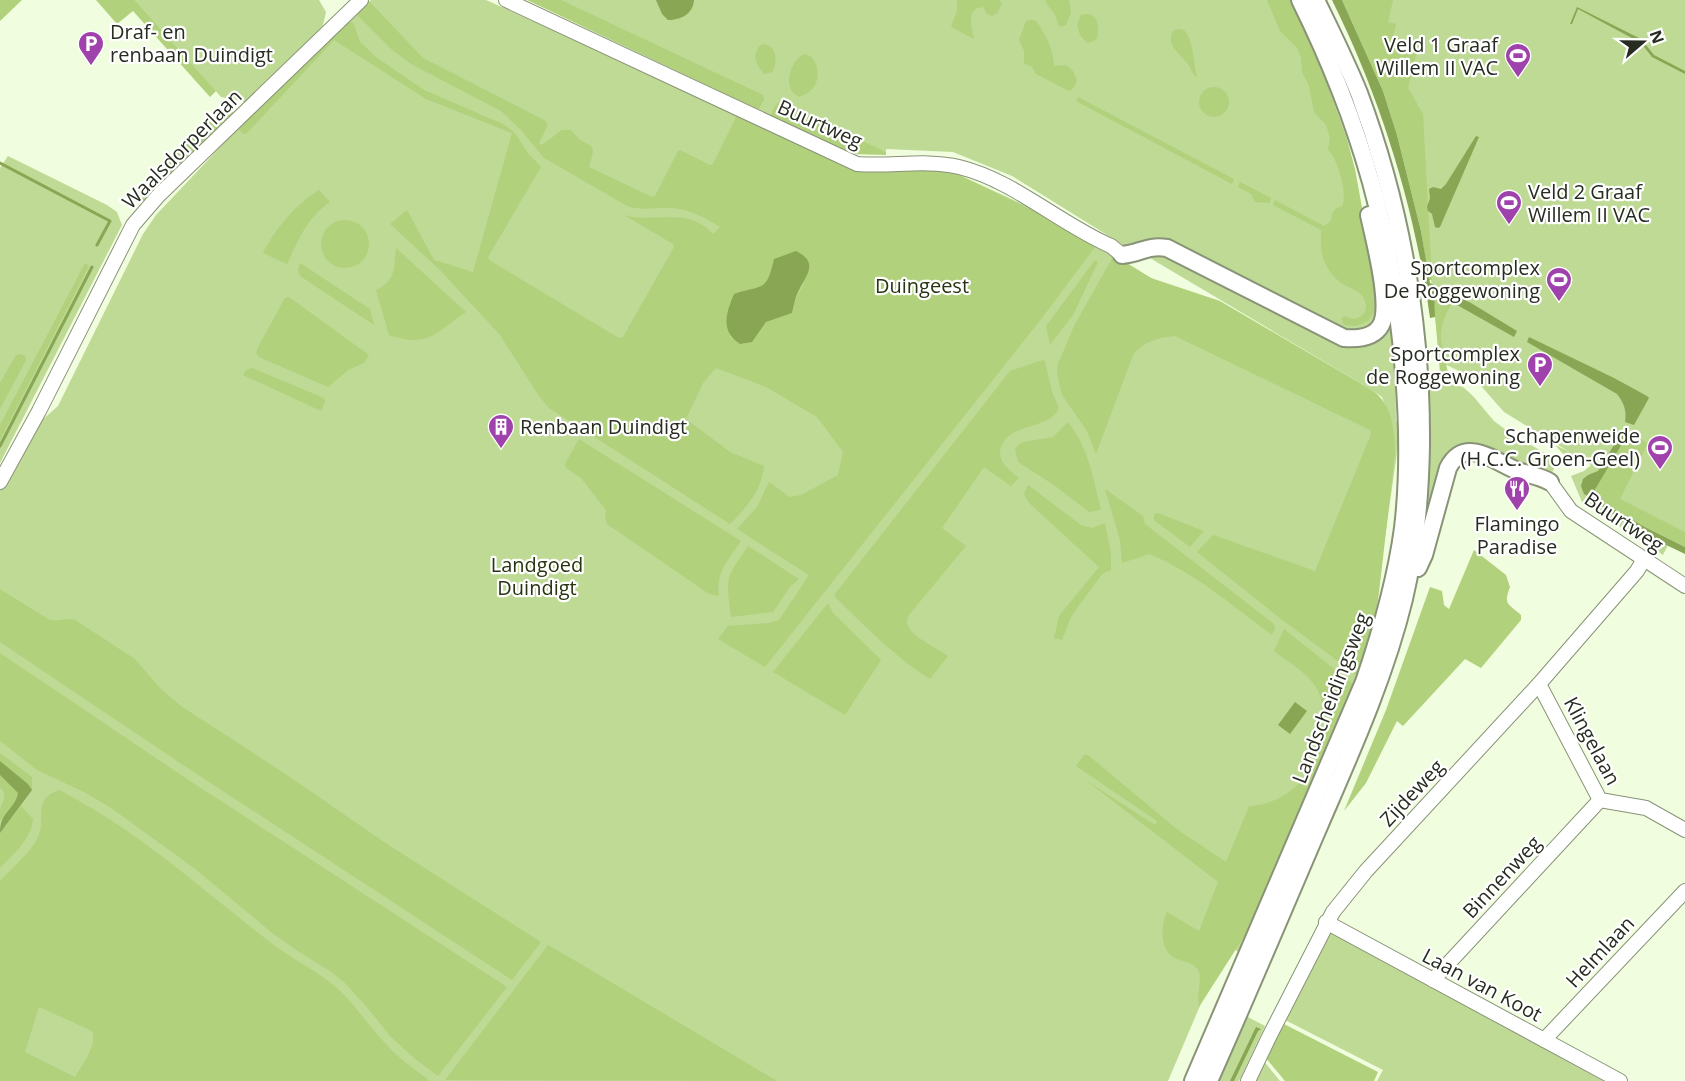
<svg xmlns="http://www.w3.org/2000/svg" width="1685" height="1081" viewBox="0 0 1685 1081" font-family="'Open Sans',sans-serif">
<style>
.green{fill:#beda94}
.forest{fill:#b1d17d;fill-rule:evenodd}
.water{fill:#88a653}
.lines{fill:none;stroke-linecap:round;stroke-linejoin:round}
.stream{stroke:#88a653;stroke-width:3}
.minor-casing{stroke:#889377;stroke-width:16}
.major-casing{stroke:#889377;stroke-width:20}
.minor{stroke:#fff;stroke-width:14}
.major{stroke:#fff;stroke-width:16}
.labels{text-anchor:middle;stroke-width:4.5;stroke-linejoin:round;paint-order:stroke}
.poi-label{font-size:20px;fill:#272c21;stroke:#fff;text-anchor:end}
.street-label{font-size:20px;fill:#272c21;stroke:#fff}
.park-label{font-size:20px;fill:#283411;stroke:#fff}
</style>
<rect width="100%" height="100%" fill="#f0fdde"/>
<g class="green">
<polygon points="135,0 319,0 326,12 323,25 315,37 249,101 245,102 221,97"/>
<polygon points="371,0 486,0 864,171 899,169 953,172 1035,210 1390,418 1382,397 1372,390 1128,245 1125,246 1012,176 953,152 886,149 886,152 775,108 770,115 759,110 763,102 548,0 1290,0 1368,254 1391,307 1395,359 1396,421 1401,425 1370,642 1361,678 1240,953 1231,947 1202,1001 1168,1081 0,1081 0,490 41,421 58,406 143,234 156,215 242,124"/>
<path d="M1345 0H1685V536L1600 495 1588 475C1578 483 1582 492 1590 500L1633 529 1668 545 1663 555 1582 502 1571 476 1584 471 1591 465 1579 458 1567 463 1564 455 1555 445 1568 451 1504 412 1474 378 1440 362 1431 279 1396 85Z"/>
<polygon points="8,156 107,205 117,212 122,225 0,463 0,168"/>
<polygon points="1428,384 1451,384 1463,387 1473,396 1494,421 1510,433 1550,456 1552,455 1556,465 1550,476 1466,446 1428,530 1421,533 1429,415"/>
<polygon points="1328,931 1603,1081 1377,1081 1383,1070 1285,1020"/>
<polygon points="1246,1016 1265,1026 1239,1081 1217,1081"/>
<polygon points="1263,1060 1280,1081 1254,1081"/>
</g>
<g class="forest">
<polygon points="0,0 22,0 0,21"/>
<polygon points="96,0 135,0 216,91 210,97 133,11 117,24"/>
<path d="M365 0H368L423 58 546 121 548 125 539 143 542 145 562 130H571L579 139 592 147 593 152 589 167 652 197 655 196 678 151 680 150 710 165 713 164 737 115 851 168 927 169 961 176 1044 216 1095 247 1042 318 765 667 718 639 728 626 769 623 779 620 809 575 737 529 757 507 769 482 790 497 801 495 838 475 843 452 817 417 766 387 716 368 703 383 686 419 730 452 764 466C762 490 746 508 730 524L549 408 539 396 500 335 440 270 390 224 407 210 434 260 473 272 512 133 426 99 334 40 247 133 243 134 237 127 349 21 354 24 360 42 376 57 424 90 503 124 515 133 527 152 541 167 488 257 489 260 619 338 623 337 674 247 673 244 624 215C655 224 688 206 713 234L720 227C703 216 687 208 667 208 654 208 642 210 629 207L544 158 521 130 501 111 411 64 391 49 357 15 355 10ZM771 270 804 283 795 300 792 313 766 322 740 344 730 337 729 304C733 300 739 293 744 291 761 284 763 295 771 270Z"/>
<polygon points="527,0 561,0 763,95 764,100 759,110"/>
<path d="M957 0H999L1002 4 997 13 992 16 987 14 983 7C965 8 972 27 974 39L951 27 957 11Z"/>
<path d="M1045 0H1069L1071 13 1066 25 1061 27 1058 25C1057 12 1049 10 1045 0Z"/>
<path d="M1267 0H1293L1308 30 1347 139 1355 169 1376 285V309L1368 321 1356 326 1344 325 1341 319 1344 316C1349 318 1353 320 1358 318 1362 316 1366 312 1366 307 1366 290 1350 290 1340 282 1334 277 1328 270 1325 263 1320 253 1321 241 1321 230L1273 205 1275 200 1324 226 1331 221C1332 211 1333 210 1342 206 1348 195 1338 158 1328 150L1330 138 1326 125 1314 112 1309 86 1302 72 1301 58 1298 49 1280 31Z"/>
<polygon points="1342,0 1393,0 1388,22 1396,24 1393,37 1419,43 1408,88 1423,114 1432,280 1429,280 1421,231 1397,135 1383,91"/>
<path d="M1086 14C1099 14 1099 28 1097 38L1094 41 1087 43 1080 35 1077 25 1081 15Z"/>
<path d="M1030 20H1035C1045 32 1054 51 1054 66L1066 65 1073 71 1077 80 1074 87 1069 91 1036 74 1032 67 1024 63V51L1019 40 1026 21Z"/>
<path d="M1180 29 1185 31C1195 45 1192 60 1197 76L1196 77C1192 73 1191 68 1188 64 1180 53 1164 45 1174 30Z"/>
<path d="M763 44C776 45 777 59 774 69L772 72 764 74 758 66 755 56 759 46Z"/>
<path d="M804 54C817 55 821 75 815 85 812 91 806 94 800 97 781 91 790 60 804 54Z"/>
<circle cx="1214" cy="102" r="15"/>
<polygon points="1078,97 1234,179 1232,184 1076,101"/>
<polygon points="778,102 886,152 886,155 851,154 770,115"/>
<polygon points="226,109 231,110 234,114 149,199 144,201 139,198 138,190 141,185 220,112"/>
<polygon points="1240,182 1271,198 1270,203 1255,202 1251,194 1238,187"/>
<path d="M319 190 330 202C306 219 299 239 287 264L263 253C275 229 296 204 319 190Z"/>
<circle cx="345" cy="244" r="24"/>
<path d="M396 248 466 312C434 334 428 348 389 335L376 290C396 281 394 268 396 248Z"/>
<path d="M1114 255 1151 278 1220 301 1372 390C1392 404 1395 430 1395 454L1378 601 1361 678 1281 619 1197 552 1213 535 1315 571 1371 434 1370 430 1175 336C1157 338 1145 341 1133 355L1096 454 1087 431 1062 395 1057 374 1058 364 1074 326Z"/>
<polygon points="1095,260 1098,262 1073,315 1050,345 1046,326"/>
<polygon points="85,263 89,266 0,440 0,425"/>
<polygon points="300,263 370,309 374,325 300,276 298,270"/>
<path d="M1433 292 1452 303C1434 334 1442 340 1448 373H1440Z"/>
<polygon points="289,297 369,355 364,363 348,370 328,387 259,357 256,353 258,347 285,298"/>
<polygon points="21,354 26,357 26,360 0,409 0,383 16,355"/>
<path d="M1043 360 1045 361 1052 392 1059 408C1057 411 1056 414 1053 416 1038 429 1009 425 1001 447 996 461 1009 470 1019 478L1011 486 984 467 942 528 966 546 908 616 907 623 911 631 919 638 948 656 930 679C895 657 866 627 836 598L834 595 1010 371Z"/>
<polygon points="252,368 324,398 325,402 321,411 243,375 246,370"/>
<path d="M1068 422C1088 446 1094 481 1101 510L1089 512 1054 485 1018 462 1015 450 1018 445 1023 442 1053 437Z"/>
<polygon points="1626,432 1648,443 1620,499 1685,532 1685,547 1645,527 1596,499 1593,493 1626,437"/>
<path d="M579 439 741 541C729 559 715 573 719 596L709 594 607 524 605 518 606 510 581 478 566 468 565 464Z"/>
<polygon points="1028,485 1081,525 1092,528 1105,523 1111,553 1111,570 1102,574 1080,604 1071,617 1062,640 1054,638 1059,616 1099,567 1029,503 1024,494"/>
<path d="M1105 489 1143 516 1145 524 1274 624 1275 628 1272 635C1233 606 1194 572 1149 554L1122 563 1120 540Z"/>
<polygon points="1158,513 1204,531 1190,547 1154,520 1154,514"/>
<path d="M748 546 799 579 790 587 773 612 731 617C726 576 725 580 748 546Z"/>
<path d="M1474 550 1506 575 1510 587C1503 605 1508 603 1521 615V620L1481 668 1465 659 1403 726 1397 721 1366 783 1344 811 1386 710 1430 587 1442 591 1444 605 1449 609Z"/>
<path d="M0 589 48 619C58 623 66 617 75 620L135 659 160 688 181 706 290 777 384 842 541 942 512 980 180 763 0 642Z"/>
<polygon points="828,603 833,613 881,660 845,715 773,672"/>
<path d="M1284 629 1358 688 1275 878 1245 935 1199 1007C1196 994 1203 978 1198 970 1192 961 1181 962 1173 957 1159 947 1161 925 1167 912L1199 931 1218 882 1087 781 1155 825 1157 821 1076 766 1084 755H1088L1178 830 1226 862 1249 806C1304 804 1341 739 1318 691 1310 674 1288 662 1274 651Z"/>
<polygon points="0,653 187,779 507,987 438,1076 414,1058 390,1036 371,1012 345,983 330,971 299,952 271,932 194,868 111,808 86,793 37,770 0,741"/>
<polygon points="0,753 32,777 32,790 28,784 0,761"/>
<path d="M0 775 18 793 13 804 0 821C0 817 0 814 0 810 3 800 8 796 0 787Z"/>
<path d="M59 790C136 829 198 886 266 939 288 957 315 969 337 988 355 1004 368 1026 385 1043 398 1058 414 1069 430 1081H0V881C12 868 27 856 36 841 49 820 29 801 59 790ZM39 1007 92 1031C98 1045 82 1065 75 1077L25 1052Z"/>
<path d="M21 806 33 819C31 840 14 853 0 868V833Z"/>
<polygon points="548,945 579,963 777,1081 445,1080"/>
<polygon points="1284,1024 1378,1072 1374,1081 1285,1081 1265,1057"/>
</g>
<g class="water">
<path d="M656 0H694C693 14 681 20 668 20L662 14Z"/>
<path d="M1332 0H1342L1383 91 1397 135 1421 231 1430 283 1471 303 1517 331 1514 337 1434 292 1435 317 1430 318C1415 208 1381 99 1332 0Z"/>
<polygon points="1577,7 1641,39 1654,55 1685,71 1685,74 1652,57 1641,43 1578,9 1572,24 1570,24"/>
<polygon points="1476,136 1479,137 1440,227 1438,228 1435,227 1432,214 1428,211 1427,207 1430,198 1429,189 1433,187 1441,189 1446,184"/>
<path d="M796 251C818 262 808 273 799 290 795 297 794 305 792 313L766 322 752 342 740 344C720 331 726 313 734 294 762 284 766 294 774 259Z"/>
<path d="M1529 337 1614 378 1647 396 1649 398 1634 425 1625 422C1627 411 1624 403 1617 394L1527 342Z"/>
<polygon points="1622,432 1626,434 1626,437 1593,493 1596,499 1645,527 1685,547 1685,554 1633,529 1584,494 1581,486 1583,479 1588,475 1598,471"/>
<polygon points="1295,702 1307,711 1290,734 1278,725"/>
<path d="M0 761 28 784 32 790 0 833C0 811 14 811 18 793L0 775Z"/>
<polygon points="1256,1027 1261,1029 1258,1031 1234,1081 1230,1081"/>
</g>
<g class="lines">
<g class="stream">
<polyline points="0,163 110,221 97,245"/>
<polyline points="0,446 92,267"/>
</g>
<defs>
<g id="minor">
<path d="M506 0 857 164C891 167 925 159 959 167 1013 180 1060 224 1111 246L1122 255"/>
<polyline points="0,482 39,411 133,225 158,196 361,0"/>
<polyline points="1550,482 1571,511 1685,586"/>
<polyline points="1539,684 1600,800 1646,808 1685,830"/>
<polyline points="1326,922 1620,1081"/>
<polyline points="1433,980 1600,800"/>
<polyline points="1544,1040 1685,891"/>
<polyline points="1248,1081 1269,1037 1333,912 1366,871 1539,684 1637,571 1644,559"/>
</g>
<g id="major">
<path d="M1122 255C1141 253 1147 245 1167 248L1344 338C1357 339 1374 338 1381 325 1392 305 1374 239 1369 215"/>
<path d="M1418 568 1424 555 1448 468C1465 435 1495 462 1518 471 1529 475 1540 476 1550 482"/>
<path d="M1193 1081 1364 682C1381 632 1396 580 1403 528 1409 477 1408 424 1404 373 1394 238 1360 121 1300 0"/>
<path d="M1209 1081C1247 996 1283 910 1320 824 1352 750 1385 677 1404 599 1416 549 1420 498 1421 446 1422 326 1401 206 1359 93 1346 61 1331 31 1316 0"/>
</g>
</defs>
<use href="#minor" class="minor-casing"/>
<use href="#major" class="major-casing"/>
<use href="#minor" class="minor"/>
<use href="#major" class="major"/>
</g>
<defs>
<symbol id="parking-pin" viewBox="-11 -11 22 30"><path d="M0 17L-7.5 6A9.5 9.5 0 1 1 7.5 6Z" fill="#9f42ab" stroke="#fff"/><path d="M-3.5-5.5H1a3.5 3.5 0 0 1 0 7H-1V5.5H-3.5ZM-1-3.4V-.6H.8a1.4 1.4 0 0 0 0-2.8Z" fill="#fff"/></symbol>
<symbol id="stadium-pin" viewBox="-11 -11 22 30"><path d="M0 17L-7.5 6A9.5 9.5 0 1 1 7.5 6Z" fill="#9f42ab" stroke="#fff"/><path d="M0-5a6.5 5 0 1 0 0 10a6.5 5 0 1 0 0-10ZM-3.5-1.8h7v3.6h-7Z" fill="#fff"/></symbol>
<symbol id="building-pin" viewBox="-11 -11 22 30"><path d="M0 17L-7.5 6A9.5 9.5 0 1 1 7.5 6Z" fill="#9f42ab" stroke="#fff"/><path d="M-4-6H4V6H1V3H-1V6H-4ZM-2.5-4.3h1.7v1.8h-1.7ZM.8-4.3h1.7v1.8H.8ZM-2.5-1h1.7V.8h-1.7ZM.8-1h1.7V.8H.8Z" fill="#fff"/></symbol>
<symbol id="restaurant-pin" viewBox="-11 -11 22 30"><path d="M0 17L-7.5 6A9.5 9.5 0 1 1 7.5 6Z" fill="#9f42ab" stroke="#fff"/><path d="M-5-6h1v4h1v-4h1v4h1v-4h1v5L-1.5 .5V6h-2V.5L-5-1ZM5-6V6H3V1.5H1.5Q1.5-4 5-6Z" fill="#fff"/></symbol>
</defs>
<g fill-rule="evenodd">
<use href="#parking-pin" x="76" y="29" width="30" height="40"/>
<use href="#stadium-pin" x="1503" y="41" width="30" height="40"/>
<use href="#stadium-pin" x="1494" y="188" width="30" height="40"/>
<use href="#stadium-pin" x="1544" y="265" width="30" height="40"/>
<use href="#parking-pin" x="1525" y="350" width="30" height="40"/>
<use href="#building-pin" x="486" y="412" width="30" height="40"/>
<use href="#stadium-pin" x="1645" y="433" width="30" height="40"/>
<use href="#restaurant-pin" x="1502" y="474" width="30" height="40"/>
</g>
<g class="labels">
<g class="poi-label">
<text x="110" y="39" text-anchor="start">Draf- en<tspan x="110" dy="23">renbaan Duindigt</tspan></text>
<text x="1498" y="52">Veld 1 Graaf<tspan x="1498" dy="23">Willem II VAC</tspan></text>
<text x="1528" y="199" text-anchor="start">Veld 2 Graaf<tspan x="1528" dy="23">Willem II VAC</tspan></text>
<text x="1540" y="275">Sportcomplex<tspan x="1540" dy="23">De Roggewoning</tspan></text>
<text x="1520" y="361">Sportcomplex<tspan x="1520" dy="23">de Roggewoning</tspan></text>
<text x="520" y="434" text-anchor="start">Renbaan Duindigt</text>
<text x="1640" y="443">Schapenweide<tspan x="1640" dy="23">(H.C.C. Groen-Geel)</tspan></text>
<text x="1517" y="531" text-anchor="middle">Flamingo<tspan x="1517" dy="23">Paradise</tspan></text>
</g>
<g class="street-label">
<text transform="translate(820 124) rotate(24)" y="7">Buurtweg</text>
<text transform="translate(182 149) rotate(-45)" y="7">Waalsdorperlaan</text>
<text transform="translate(1624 522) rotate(34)" y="7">Buurtweg</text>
<text transform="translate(1331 698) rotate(-69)" y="7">Landscheidingsweg</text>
<text transform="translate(1592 741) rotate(62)" y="7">Klingelaan</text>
<text transform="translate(1412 793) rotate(-47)" y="7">Zijdeweg</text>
<text transform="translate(1502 877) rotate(-47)" y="7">Binnenweg</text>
<text transform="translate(1600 952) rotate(-47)" y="7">Helmlaan</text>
<text transform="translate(1482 985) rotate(28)" y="7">Laan van Koot</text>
</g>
<g class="park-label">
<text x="922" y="293">Duingeest</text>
<text x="537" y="572">Landgoed<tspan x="537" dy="23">Duindigt</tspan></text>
</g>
</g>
<g transform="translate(1643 42) rotate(70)" stroke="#ffffff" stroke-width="4.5" paint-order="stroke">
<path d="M0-4.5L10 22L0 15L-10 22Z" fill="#272c21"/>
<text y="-9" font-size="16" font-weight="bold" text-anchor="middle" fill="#272c21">N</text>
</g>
</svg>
